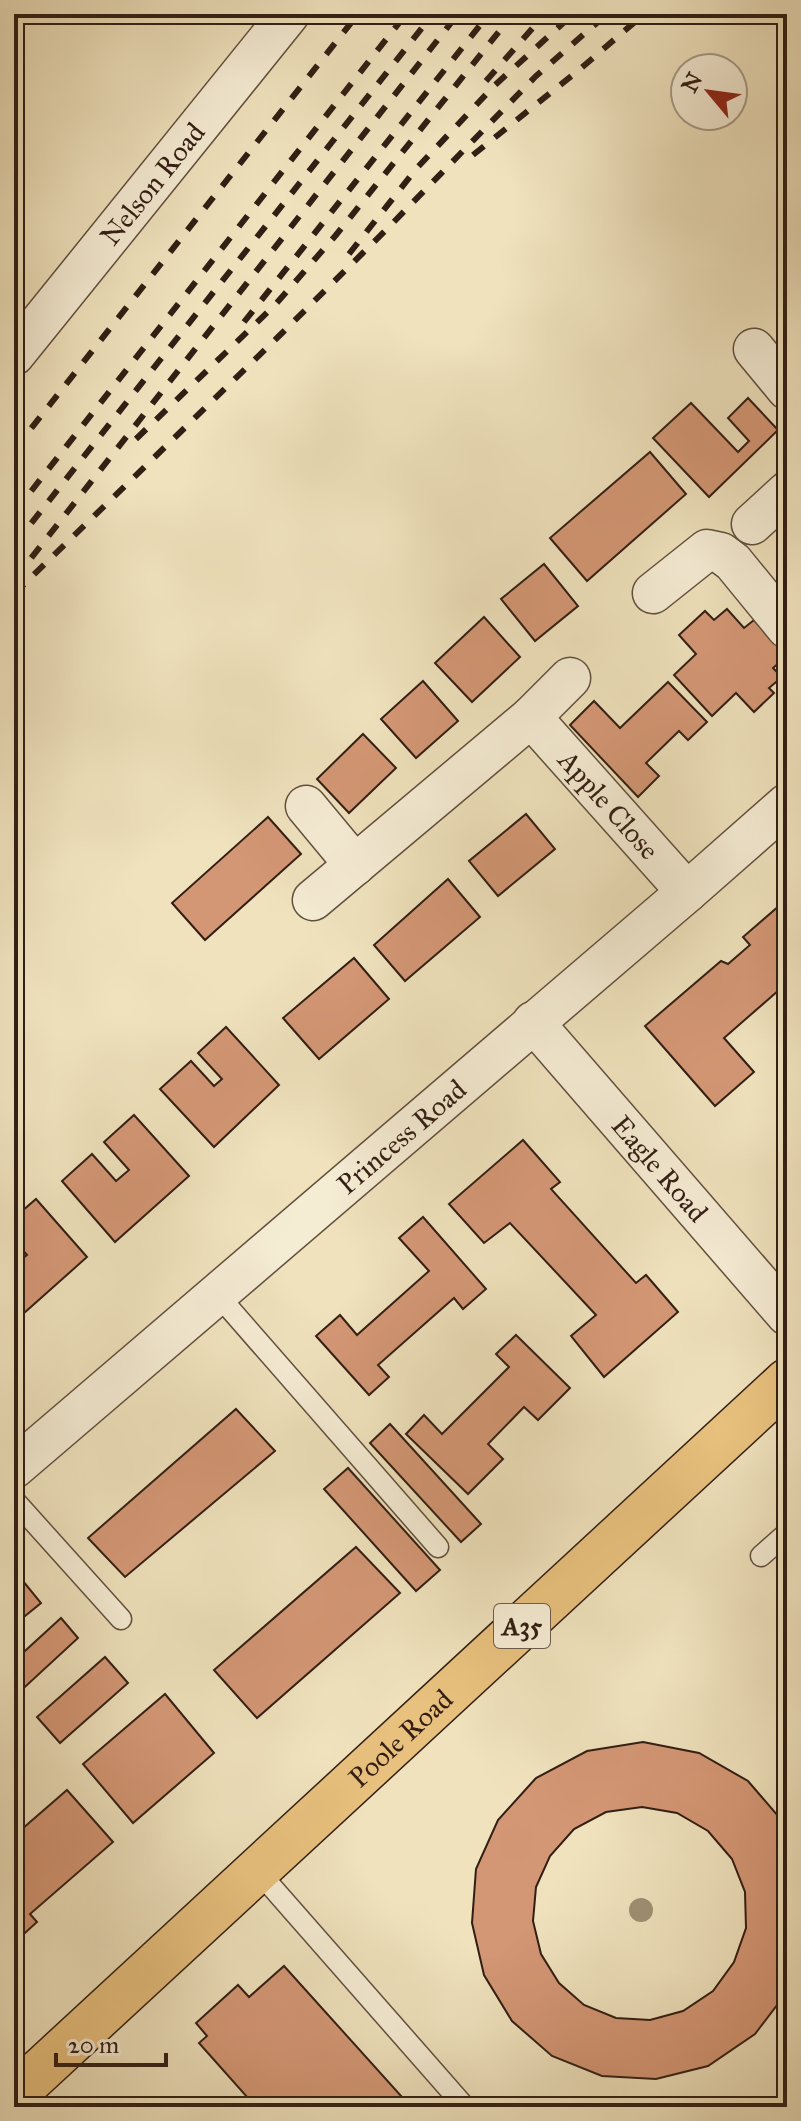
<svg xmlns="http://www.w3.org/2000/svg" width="801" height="2121" viewBox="0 0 801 2121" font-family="'IM FELL Great Primer',serif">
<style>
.building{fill:#d49775;stroke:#321e14;stroke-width:2;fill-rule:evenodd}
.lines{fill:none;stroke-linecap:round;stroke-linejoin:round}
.lane-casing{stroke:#614f3e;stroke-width:23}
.street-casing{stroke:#614f3e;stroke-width:43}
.highway-casing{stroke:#321e14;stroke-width:47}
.lane{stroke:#f5ecd4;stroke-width:20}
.street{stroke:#f5ecd4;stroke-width:40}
.highway{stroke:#e8c17e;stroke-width:44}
.rail{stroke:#321e14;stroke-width:6;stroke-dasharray:14 14;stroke-linecap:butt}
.tree{fill:#9f9174}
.labels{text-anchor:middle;stroke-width:8;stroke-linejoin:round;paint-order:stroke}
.shield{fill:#f5ecd4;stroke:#6c5c4e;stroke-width:2}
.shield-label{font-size:26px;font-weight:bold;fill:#321e14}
.street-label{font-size:28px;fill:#321e14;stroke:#f5ecd4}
</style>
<rect width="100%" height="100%" fill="#efe2bd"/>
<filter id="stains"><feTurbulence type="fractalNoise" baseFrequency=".0025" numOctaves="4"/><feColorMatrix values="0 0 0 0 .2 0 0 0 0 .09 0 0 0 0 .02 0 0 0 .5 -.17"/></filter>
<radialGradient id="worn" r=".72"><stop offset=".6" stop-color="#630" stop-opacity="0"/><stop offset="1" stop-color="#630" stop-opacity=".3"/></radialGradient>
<g class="building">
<polygon points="748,398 778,430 709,497 653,438 691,403 738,452 749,441 728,418"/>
<polygon points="650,452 686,494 587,581 550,538"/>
<polygon points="544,564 578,606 535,641 501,599"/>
<polygon points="727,609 744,628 754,620 787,656 773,668 782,677 769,688 774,693 754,712 736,693 712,716 674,675 696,654 679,635 705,611 714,620"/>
<polygon points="484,617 520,657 472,702 435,663"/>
<polygon points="423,681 458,721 416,758 381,719"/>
<polygon points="668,682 707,722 688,740 679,731 646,763 659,776 638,797 570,725 594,701 620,728"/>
<polygon points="363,734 396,768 349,813 317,779"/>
<polygon points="526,814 555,849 498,896 469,861"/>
<polygon points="268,817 301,854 205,940 172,903"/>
<polygon points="448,879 480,917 405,981 374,945"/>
<polygon points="787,899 787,983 724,1038 754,1072 715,1106 645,1026 721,961 728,964 750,945 743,937"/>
<polygon points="354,958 389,999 319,1059 283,1018"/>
<polygon points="226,1027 279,1085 214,1147 160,1089 191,1061 214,1086 222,1079 198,1053"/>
<polygon points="134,1115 189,1176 115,1242 62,1181 92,1154 116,1181 129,1170 104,1142"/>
<polygon points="523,1140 560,1182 551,1189 636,1283 646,1275 678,1312 604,1377 571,1336 596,1315 510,1223 484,1243 449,1204"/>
<polygon points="36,1199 87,1257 14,1322 14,1266 27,1255 14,1240 14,1218"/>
<polygon points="423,1217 486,1289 463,1309 454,1298 378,1365 389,1377 369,1395 316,1336 340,1315 357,1335 429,1271 399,1238"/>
<polygon points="516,1335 570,1388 538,1420 524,1407 488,1444 503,1459 468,1494 406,1434 424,1415 442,1434 509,1367 496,1354"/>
<polygon points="236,1409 275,1451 125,1577 88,1538"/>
<polygon points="390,1424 481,1524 461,1542 370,1443"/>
<polygon points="348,1468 440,1570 416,1591 324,1489"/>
<polygon points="356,1547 400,1593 257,1718 214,1670"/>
<polygon points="14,1570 41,1603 14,1625"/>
<polygon points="61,1618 78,1638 14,1697 14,1661"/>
<polygon points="105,1657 128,1683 60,1743 37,1717"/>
<polygon points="165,1694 214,1753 133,1823 83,1764"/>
<path d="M643 1742 699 1753 748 1781 785 1824 787 1829V1992L755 2034 708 2066 656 2079 602 2076 552 2056 512 2021 484 1975 472 1923 476 1869 498 1820 536 1778 587 1751ZM642 1807 677 1813 708 1831 732 1859 745 1892 746 1928 734 1962 713 1991 683 2011 650 2020 616 2018 584 2005 559 1983 541 1954 533 1921 536 1887 550 1856 574 1829 606 1812Z"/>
<polygon points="67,1790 113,1842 30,1914 37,1922 14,1943 14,1836"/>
<polygon points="284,1966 411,2107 256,2107 199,2043 207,2036 196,2023 238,1985 249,1997"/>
</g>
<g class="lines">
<defs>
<g id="lane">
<polyline points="217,1294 438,1547"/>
<polyline points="14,1500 121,1619"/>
<polyline points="761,1556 787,1533"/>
<polyline points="257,1870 465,2107"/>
</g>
<g id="street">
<polyline points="754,349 787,389"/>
<path id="s1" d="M14 355 289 14"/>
<polyline points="752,524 787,492"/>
<polyline points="653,593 707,550 721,553 733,562 787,628"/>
<polyline points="531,717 570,678"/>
<polyline points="306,806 355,865"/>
<path id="s2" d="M313 900 531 717 687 892"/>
<path id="s3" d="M533 1022 787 1315"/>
<path id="s4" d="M14 1468 687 892 787 804"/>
</g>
<g id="highway">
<path id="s5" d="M14 2095 787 1381"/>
</g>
</defs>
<use href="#lane" class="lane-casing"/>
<use href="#street" class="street-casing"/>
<use href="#highway" class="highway-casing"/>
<use href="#lane" class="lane"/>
<use href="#street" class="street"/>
<use href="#highway" class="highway"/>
<g class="rail">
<polyline points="486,81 545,14"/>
<polyline points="473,155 579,70 644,14"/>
<polyline points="349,254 416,169 494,86 573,14"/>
<polyline points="244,322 489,14"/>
<polyline points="136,439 275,305 336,235 513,14"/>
<polyline points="14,450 358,14"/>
<polyline points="14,513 406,14"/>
<polyline points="14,545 433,14"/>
<polyline points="14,580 458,14"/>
<polyline points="14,594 279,336 385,231 536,76 607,14"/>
</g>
</g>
<circle class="tree" cx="641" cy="1910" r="12"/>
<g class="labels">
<rect class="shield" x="494" y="1604" width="56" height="44" rx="6"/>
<g class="shield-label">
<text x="522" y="1635">A35</text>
</g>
<g class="street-label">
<text dy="10" stroke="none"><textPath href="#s1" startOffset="220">Nelson Road</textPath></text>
<text dy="10" stroke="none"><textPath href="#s2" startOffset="402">Apple Close</textPath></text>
<text dy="10" stroke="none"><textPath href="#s4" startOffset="510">Princess Road</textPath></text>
<text dy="10" stroke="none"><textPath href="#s3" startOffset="194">Eagle Road</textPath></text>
<text dy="10" stroke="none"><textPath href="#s5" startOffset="526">Poole Road</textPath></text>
</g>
</g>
<rect width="801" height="2121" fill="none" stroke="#efe2bd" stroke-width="48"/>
<rect x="16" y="16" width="769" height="2089" fill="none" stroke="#321e14" stroke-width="4"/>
<rect x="24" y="24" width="753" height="2073" fill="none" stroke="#321e14" stroke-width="2"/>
<g transform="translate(709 92) rotate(299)"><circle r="38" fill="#f5ecd4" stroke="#a79a87" stroke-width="2"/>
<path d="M0-6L14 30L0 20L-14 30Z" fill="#8f2418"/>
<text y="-12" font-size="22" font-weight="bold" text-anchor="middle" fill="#321e14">N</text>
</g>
<path d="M56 2053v12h110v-12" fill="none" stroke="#321e14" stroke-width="4"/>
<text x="68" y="2053" font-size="24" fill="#321e14" stroke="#f5ecd4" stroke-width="6" paint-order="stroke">20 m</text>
<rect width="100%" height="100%" filter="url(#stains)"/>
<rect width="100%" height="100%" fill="url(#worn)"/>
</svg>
